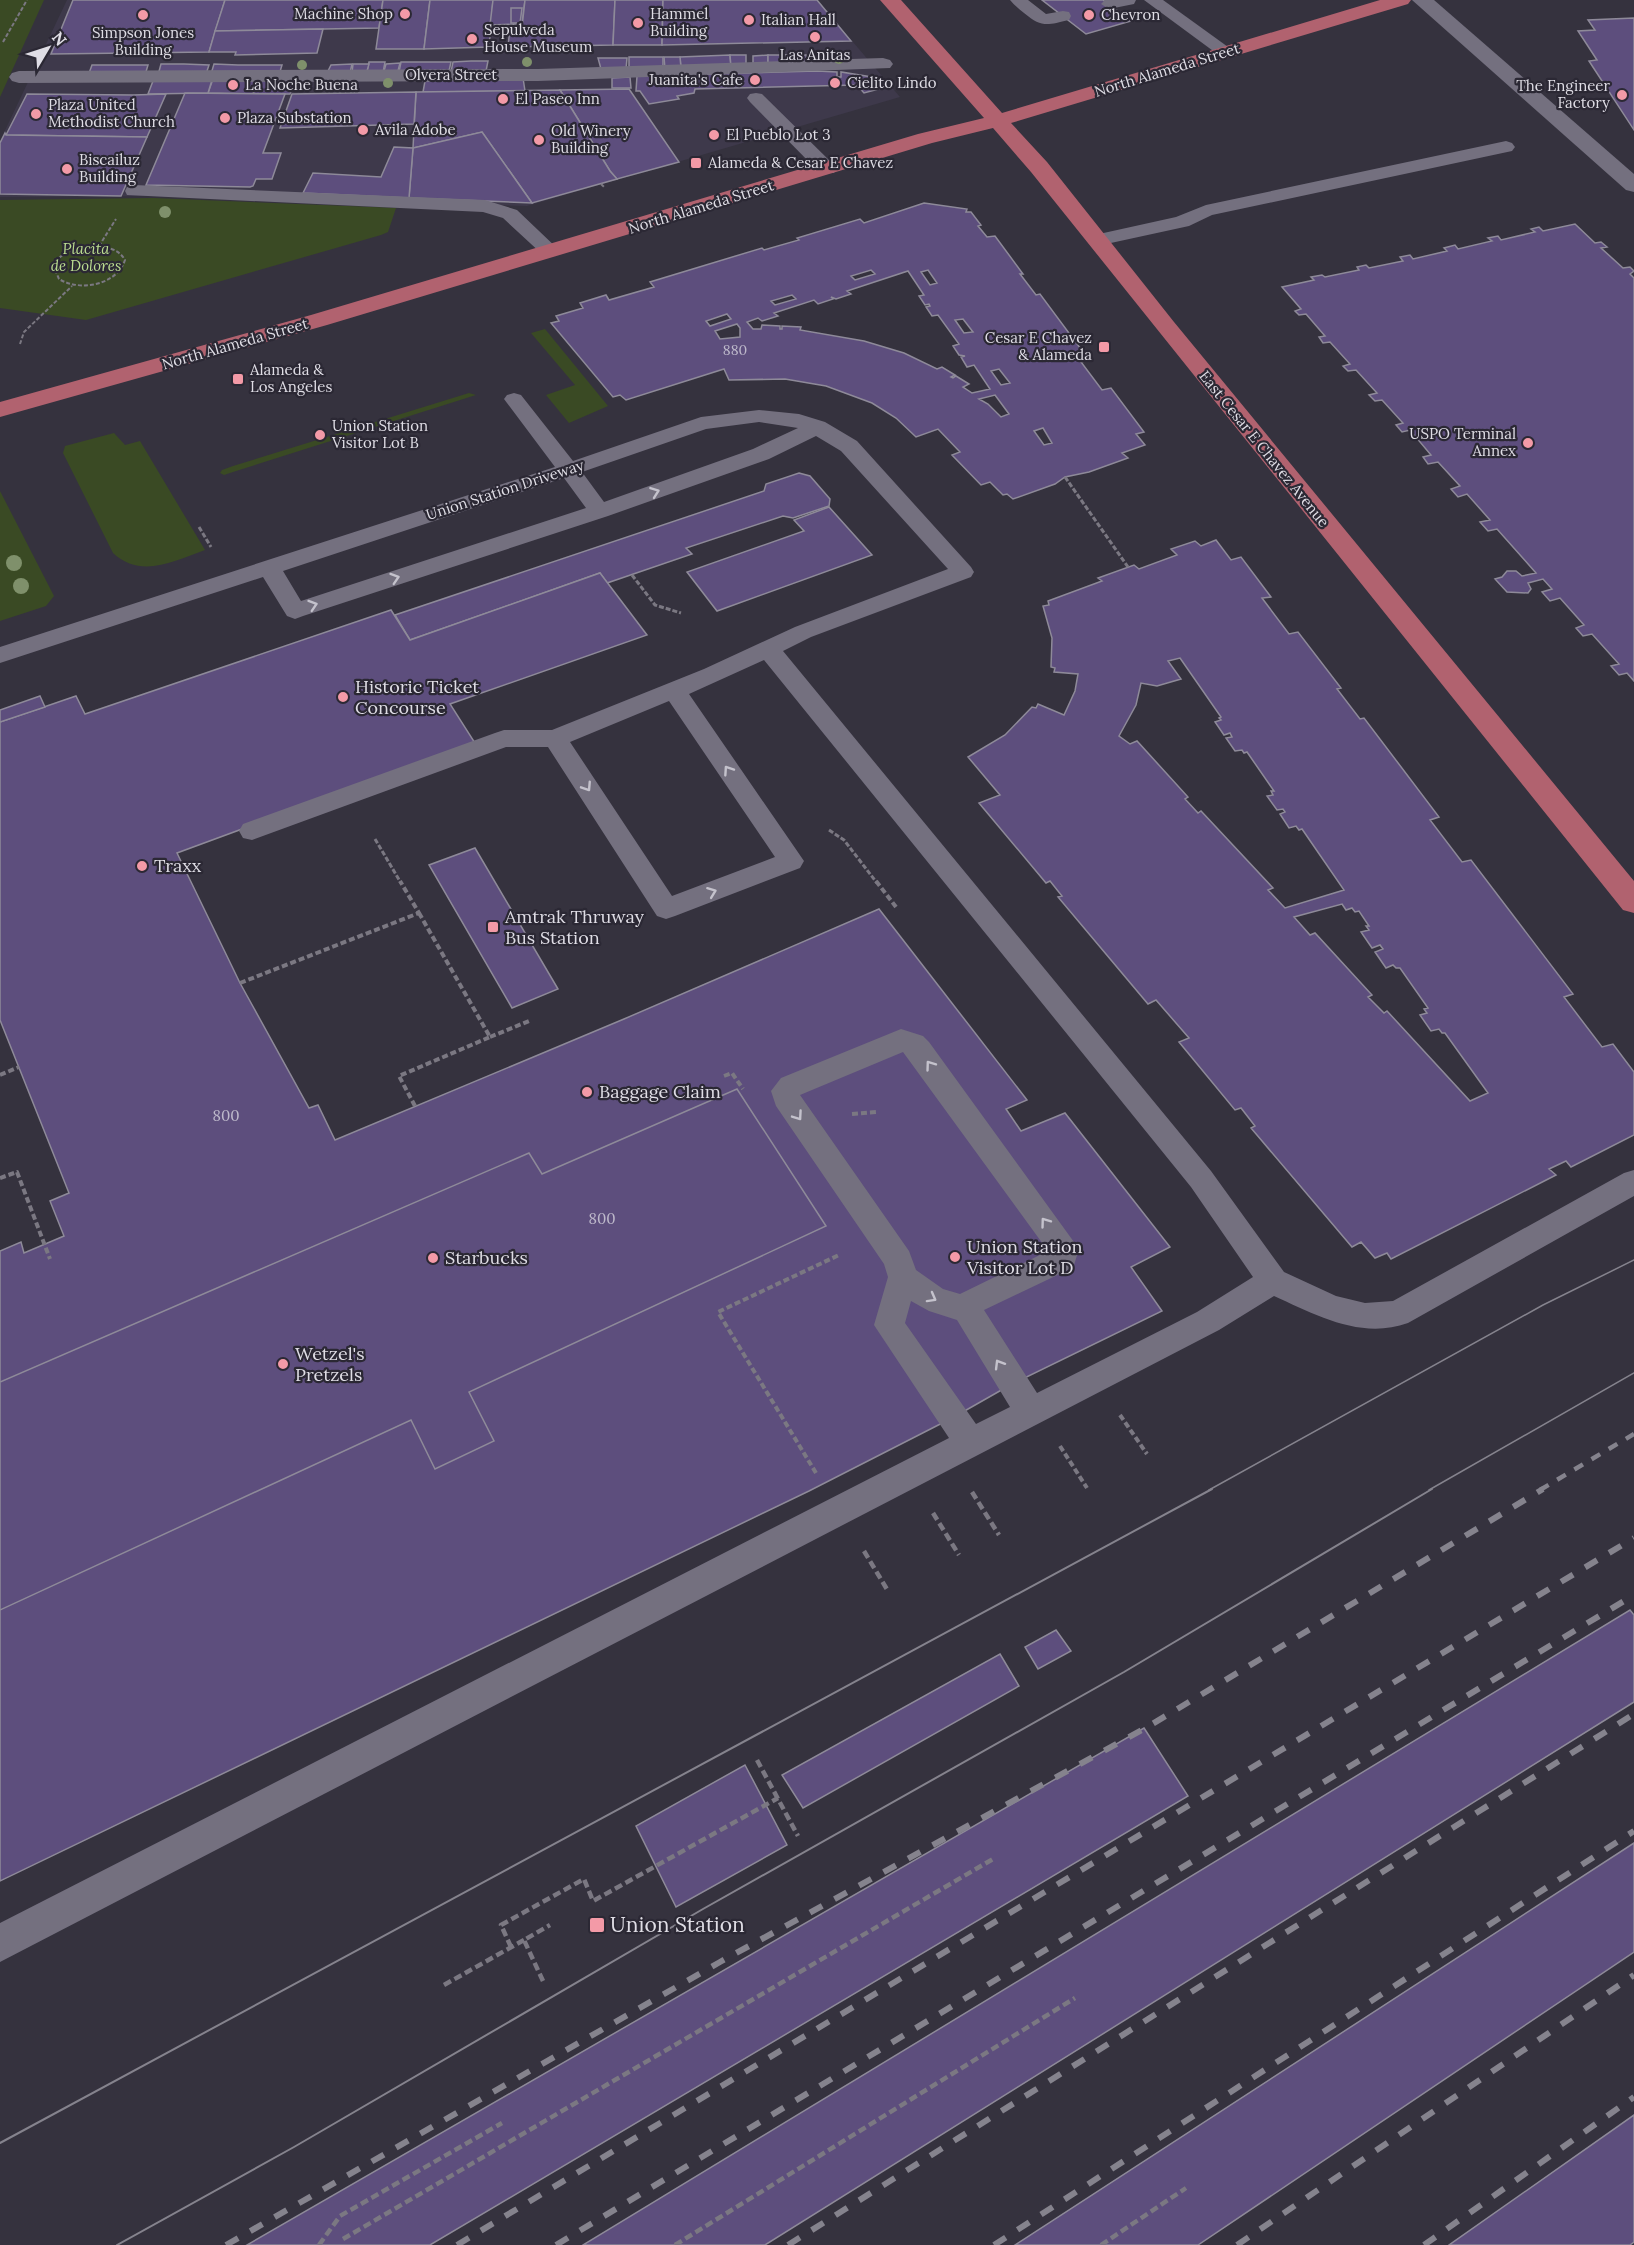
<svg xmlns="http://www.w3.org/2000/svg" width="1634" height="2245" viewBox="0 0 1634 2245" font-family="Lora,serif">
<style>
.built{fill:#3e394b}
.green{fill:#3a4a24}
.building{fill:#5d4e7d;stroke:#8e8a99;stroke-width:1.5;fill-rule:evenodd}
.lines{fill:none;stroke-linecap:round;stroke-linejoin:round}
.path-far3{stroke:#7b7882;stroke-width:2;stroke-dasharray:4 2;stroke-linecap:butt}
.path-far2{stroke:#7b7882;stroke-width:3;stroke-dasharray:5 2;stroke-linecap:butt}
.path-far1{stroke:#7b7882;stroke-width:4;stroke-dasharray:6 3;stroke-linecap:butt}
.path{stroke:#7b7882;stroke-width:4.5;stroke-dasharray:8 4;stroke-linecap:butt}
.lane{fill:#74707f;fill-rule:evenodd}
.street{fill:#74707f;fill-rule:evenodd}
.primary{fill:#b1626f;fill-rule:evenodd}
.tram-far1{stroke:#85838d;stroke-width:1.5}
.tram{stroke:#85838d;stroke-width:2}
.rail-far1{stroke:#85838d;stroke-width:4.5;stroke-dasharray:10 10;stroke-linecap:butt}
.rail{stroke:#85838d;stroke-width:6;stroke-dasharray:14 14;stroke-linecap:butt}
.tree{fill:#7f906b}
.oneway{stroke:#c4c2cc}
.poi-dot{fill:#f39aa7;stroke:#2b2834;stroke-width:2}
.labels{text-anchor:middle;stroke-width:4.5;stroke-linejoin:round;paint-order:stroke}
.far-number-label{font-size:14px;fill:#beb9cb}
.far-poi-label{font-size:15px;fill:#dfdde5;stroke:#2b2834;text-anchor:start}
.far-street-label{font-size:15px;fill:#dfdde5;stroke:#2b2834}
.far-park-label{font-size:15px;font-style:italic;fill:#bbdd90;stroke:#2b2834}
.number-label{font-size:15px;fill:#beb9cb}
.poi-label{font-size:18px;fill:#dfdde5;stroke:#2b2834;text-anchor:start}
.near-poi-label{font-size:21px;fill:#dfdde5;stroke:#2b2834;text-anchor:start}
</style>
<rect width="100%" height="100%" fill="#35323e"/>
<polygon class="built" points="67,0 817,0 900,97 527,206 153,196 0,197 0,141"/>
<g class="green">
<polygon points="0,0 44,0 0,97"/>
<polygon points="153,198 396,208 388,232 381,235 86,320 0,308 0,200"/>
<polygon points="545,329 608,406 569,423 546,395 575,385 531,333"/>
<polygon points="469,393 476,395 233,472 224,475 220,473 222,470 233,466"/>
<path d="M114 433 125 445 140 441 205 550C174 561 141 579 113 553L63 453 65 446Z"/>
<polygon points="0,491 54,596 46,606 0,621"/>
</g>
<g class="building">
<polygon points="73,0 225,0 209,52 51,54"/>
<polygon points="225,0 383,0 379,28 215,31"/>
<polygon points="383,0 430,0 424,49 376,49"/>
<polygon points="430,0 493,0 489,47 424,49"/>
<polygon points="493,0 525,0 522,24 490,25"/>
<polygon points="525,0 615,0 613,45 508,47 510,28 522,27"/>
<polygon points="615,0 663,0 662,45 613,45"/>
<polygon points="663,0 817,0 851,41 662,45"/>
<polygon points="1042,0 1103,0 1131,21 1086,34"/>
<polygon points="511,8 522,8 520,23 511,23"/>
<polygon points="1634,18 1634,130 1589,61 1597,60 1578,31 1595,30 1588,20"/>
<polygon points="323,29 317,53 235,55 236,52 209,52 215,31"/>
<polygon points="730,55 731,67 681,68 680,57"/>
<polygon points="730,55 746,55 746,66 731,67"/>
<polygon points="768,55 768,66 753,66 753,56"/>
<polygon points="768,55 786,55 787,65 768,66"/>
<polygon points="786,55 806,55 808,65 787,65"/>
<polygon points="629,57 663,57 663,69 629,68"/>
<polygon points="664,57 680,57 681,68 665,69"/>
<polygon points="598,58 627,58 626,69 601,69"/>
<polygon points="471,61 488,61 486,71 451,72 453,62"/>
<polygon points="369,62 385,62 383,73 367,71"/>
<polygon points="401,62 451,62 449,71 399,72"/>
<polygon points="400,63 398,71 384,71 386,64"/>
<polygon points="161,64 184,64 209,65 206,74 158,75"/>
<polygon points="214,64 238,65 282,65 279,75 211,74"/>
<polygon points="352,64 350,73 328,71 331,65"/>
<polygon points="353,64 369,64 367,71 352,73"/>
<polygon points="92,65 148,65 145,75 88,76"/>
<polygon points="817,71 837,72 837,77 841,77 841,72 878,78 886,87 864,93 857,85 695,89 694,93 677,96 679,99 649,104 640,91 636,91 637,76"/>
<polygon points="630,77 631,88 612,88 612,78"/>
<polygon points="523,78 525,91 423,92 425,81"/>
<polygon points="213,79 258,79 253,94 208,93"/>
<polygon points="212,80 208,93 148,94 153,81"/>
<polygon points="258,80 295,80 290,94 253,94"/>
<polygon points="629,89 679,162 617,179 610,171 560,90"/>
<polygon points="560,90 610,171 617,179 532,203 482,132 413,148 416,92"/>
<polygon points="416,92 414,124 280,128 292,94"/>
<polygon points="185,93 285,94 263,153 281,153 272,179 256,179 253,186 250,187 146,185"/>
<polygon points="27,94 133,95 166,94 147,137 6,135"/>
<polygon points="482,132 532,203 409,198 413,148"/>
<polygon points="5,133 6,135 147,137 121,196 0,194 0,143"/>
<polygon points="394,147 413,148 409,198 303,193 313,173 381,177"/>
<path d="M924 203 967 209 966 212H971L981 225 978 226 987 237 995 236 1023 274H1020L1036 295 1040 294 1089 360 1081 362 1102 390 1111 388 1144 432 1136 434 1145 445 1122 453 1128 458 1089 472 1065 477 1055 484 1013 499 1007 494 1003 495 990 482 981 485 952 455 960 452 938 429 916 437 896 418 872 403 826 386 785 379 729 380 724 369 626 400 620 395 613 397 551 323 559 321 556 316 583 308 580 303 606 295 609 300 654 287 650 282 762 248 764 250 799 240 797 238 860 219 864 223ZM871 270 875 274 855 280 851 276ZM928 270 937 283 930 285 921 272ZM908 271 924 295 919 296 925 305 929 304 930 306 926 307 932 316 938 315 959 344 953 346 959 355 965 356 961 357 967 367 974 365 990 389 972 393 963 387 969 384 956 376 953 378 951 377 955 375 942 367 937 369 904 353 864 341 800 330 801 327 782 326V329H780V326L762 325 761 329H753L747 322 758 318 762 321 778 316 774 313 814 300 818 304 833 299 831 297 836 299 851 294 847 291ZM792 295 796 299 775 305 771 301ZM727 314 731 319 710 326 706 321ZM963 319 973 332 964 333 955 320ZM737 324 740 328V337L720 339 715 331ZM999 369 1010 383 1001 385 991 371ZM995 395 1009 414 1001 417 988 404 979 399ZM1043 428 1052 443 1044 445 1034 431Z"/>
<polygon points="1575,224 1595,243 1601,242 1607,247 1601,248 1623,268 1630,267 1634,271 1630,274 1634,278 1634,681 1627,673 1619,675 1611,666 1619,664 1592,634 1583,636 1576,628 1584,625 1560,598 1550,601 1542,592 1552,589 1543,579 1528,583 1531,589 1528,593 1507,592 1495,579 1502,577 1507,571 1516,571 1522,576 1536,573 1497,529 1488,531 1480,522 1490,520 1467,494 1458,497 1451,489 1460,486 1438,462 1428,464 1423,457 1431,455 1410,430 1402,432 1396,425 1403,423 1382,400 1375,401 1369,395 1377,393 1356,370 1348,371 1343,366 1350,364 1330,342 1323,343 1319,337 1325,336 1306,314 1299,315 1295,311 1301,309 1282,287 1314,280 1311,277 1322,275 1325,277 1359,270 1357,267 1366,265 1369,268 1403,261 1400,257 1410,255 1413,259 1447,251 1444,248 1455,245 1458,249 1492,241 1488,238 1498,236 1501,240 1535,232 1531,229 1539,227 1543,231"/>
<polygon points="799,473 810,476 830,499 829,506 793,518 783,516 686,548 692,554 607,583 600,573 410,640 395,615 764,491 766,484"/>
<polygon points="829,507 872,555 717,611 687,572 804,531 794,520"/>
<path d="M1216 540 1231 560 1241 557 1271 597 1262 598 1289 634 1298 632 1341 688 1337 689 1360 719 1364 718 1439 817 1430 820 1462 862 1471 860 1573 994 1564 997 1602 1047 1613 1044 1634 1072V1135L1571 1167 1566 1161 1549 1169 1556 1175 1391 1259 1387 1253 1375 1258 1361 1242 1352 1247 1251 1128 1255 1126 1241 1108 1235 1110 1179 1042 1189 1038 1156 1000 1148 1004 1058 897 1062 896 1050 881 1046 883 979 803 1000 795 968 757 1005 735 1032 707 1036 708 1038 704 1064 715 1075 691 1078 674 1054 672 1055 668 1051 667 1052 638 1043 606 1049 605 1048 601 1102 581 1098 578 1134 565 1139 569 1177 555 1171 549 1195 541 1201 546ZM1180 658 1221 717 1219 718 1221 720 1215 722 1224 735 1230 733 1232 737 1226 738 1235 751 1242 750 1244 753 1247 752 1274 791H1271L1273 795 1267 796 1277 810 1283 809 1285 812 1280 814 1289 828 1296 826 1299 830 1302 829 1344 890 1285 908 1268 890 1273 888 1201 811 1198 813 1185 799 1188 797 1137 741 1130 744 1119 736 1136 705 1141 683 1157 686 1181 679 1168 661ZM1342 904 1346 910 1352 908 1355 912 1359 911 1369 926H1366L1369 930 1361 932 1372 948 1380 945 1383 949 1375 952 1386 968 1393 965 1396 968H1400L1428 1008 1424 1009 1427 1013 1420 1015 1431 1031 1439 1029 1442 1033H1445L1488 1093 1470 1101 1387 1011 1384 1013 1368 997 1372 995 1315 933 1310 935 1294 917Z"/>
<polygon points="600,573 647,635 450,704 475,743 177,853 240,983 309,1108 318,1105 335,1140 624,1019 879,909 1027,1100 1006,1109 1021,1131 1065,1113 1170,1247 1131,1267 1162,1311 1012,1384 954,1417 809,1491 0,1881 0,1251 21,1242 24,1253 64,1236 50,1201 69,1193 0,1020 0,722 76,696 85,714 391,610 410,640"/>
<polygon points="40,696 45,707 0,722 0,710"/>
<polygon points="475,848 558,989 512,1008 429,865"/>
<polygon points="737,1089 826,1226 469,1392 494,1441 435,1469 411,1420 0,1610 0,1382 529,1153 542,1174"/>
<polygon points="1630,1610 1634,1615 1634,1702 765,2245 583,2245"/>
<polygon points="1056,1630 1071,1651 1038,1669 1025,1647"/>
<polygon points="1000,1654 1019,1686 803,1808 782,1775"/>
<polygon points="1144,1728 1188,1796 430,2245 247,2245"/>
<polygon points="745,1765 787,1845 676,1907 636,1826"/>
<polygon points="1634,1843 1634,1952 1198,2245 1015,2245"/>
<polygon points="1634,2115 1634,2242 1630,2245 1449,2245"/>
</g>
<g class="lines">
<g class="path-far3">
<polyline points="501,39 502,25"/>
<polyline points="3,42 27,0"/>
<polyline points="601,184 604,187"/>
<path d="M87 246C102 247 117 246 125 260 117 285 80 292 59 279L54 267C59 252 73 250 87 246Z"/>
<polyline points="99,246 116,219"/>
<polyline points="20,344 24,332 72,286"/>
</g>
<g class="path-far2">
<polyline points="1065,477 1128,567"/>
<polyline points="199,527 211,547"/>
<polyline points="632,575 655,605 681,613"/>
<polyline points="829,830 844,840 877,883"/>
<polyline points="375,839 401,883"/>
</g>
<g class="path-far1">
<polyline points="876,881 896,907"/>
<polyline points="240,983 419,913 400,881"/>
<polyline points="490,1037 529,1021"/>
<polyline points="0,1075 19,1067"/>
<polyline points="724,1076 732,1073 743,1089"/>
<polyline points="415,1106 399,1076 490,1037 419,913"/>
<polyline points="852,1114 876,1112"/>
<polyline points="0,1178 17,1172 50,1259"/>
<polyline points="1120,1415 1147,1454"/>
<polyline points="1060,1446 1087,1488"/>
<polyline points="816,1473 718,1312 839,1255"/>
</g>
<g class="path">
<polyline points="972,1492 999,1535"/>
<polyline points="933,1513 959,1555"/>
<polyline points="864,1551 888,1591"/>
<polyline points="757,1760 798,1836"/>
<polyline points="511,1947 501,1925 584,1879 593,1901 778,1798"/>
<polyline points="543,1981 524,1940 550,1925"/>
<polyline points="444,1985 524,1940"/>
<polyline points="343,2239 993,1859"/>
<polyline points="319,2245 340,2216 502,2123"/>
<polyline points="675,2245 1075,1998"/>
<polyline points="1101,2245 1186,2188"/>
</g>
<g class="lane">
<path d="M1010 0H1028L1046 14 1063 11 1069 12 1071 16 1069 20C1047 25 1042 28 1024 13 1019 9 1014 5 1010 0Z"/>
<polygon points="1105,0 1136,0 1134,4 1109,9 1101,4"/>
<polygon points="1144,0 1163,0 1235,52 1232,56 1220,56"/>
<polygon points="756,93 762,94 834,165 836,169 834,173 820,173 750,102 747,98 750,94"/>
<polygon points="1506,141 1512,143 1515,147 1512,151 1212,215 1189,226 1097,246 1090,244 1087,240 1090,236 1176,217 1206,205"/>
<polygon points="134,185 485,200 517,210 560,251 557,255 543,255 503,218 483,212 127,195 125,191 127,187"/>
<path d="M514 393 521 395 573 461 701 417 759 410 799 414 825 422 857 441 971 567 974 572 971 577 811 637 783 651 1211 1171 1284 1272 1336 1296 1365 1303 1393 1301 1624 1173 1634 1170V1196L1408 1323C1361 1340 1316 1315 1274 1296L1219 1330 0 1962V1923L949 1438 874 1325 888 1277 884 1264 776 1106 771 1091 781 1078 901 1029 923 1036 929 1042 1079 1249 1074 1265 1068 1270 984 1310 1037 1393 1197 1312 1253 1277 1191 1187 764 660 689 694 804 861 800 868 675 916 666 919 657 916 548 747H506L252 840 243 838 239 831 243 824 495 733 504 730H552L704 669 795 627 948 569 841 451 816 436 769 459 608 516 303 616 295 619 287 616 263 577 0 663V647L555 467 504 399 507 395ZM759 422 798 428 753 449 604 502 582 472 706 429ZM564 478 586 508 301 601 283 571ZM669 701 775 857 672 896 570 742ZM903 1052 1048 1251 960 1294 943 1289 916 1270 909 1251 800 1095ZM911 1301 929 1311 957 1320 1010 1407 976 1424 905 1323Z"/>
</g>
<g class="street">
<polygon points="1412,0 1434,0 1634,174 1634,192 1626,190"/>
<polygon points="883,58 890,60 893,64 890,68 538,81 19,83 12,81 9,77 12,73 19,71 538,69"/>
</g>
<polygon class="primary" points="880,0 901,0 1002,113 1380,0 1411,0 1408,4 1011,123 1047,162 1174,322 1634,881 1634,913 1623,910 1031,172 993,128 932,143 327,325 0,417 0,402 311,315 918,134 984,118"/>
<g class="tram-far1">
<polyline points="1209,1490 1543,1305 1634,1260"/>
<polyline points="1429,1490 1634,1373"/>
</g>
<g class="tram">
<polyline points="0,2143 1212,1489"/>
<polyline points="117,2245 294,2147 703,1909 1124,1672 1432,1489"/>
</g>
<polyline class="rail-far1" points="1540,1490 1634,1434"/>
<g class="rail">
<polyline points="226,2245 720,1962 1149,1726 1543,1489"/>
<polyline points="457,2245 1634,1538"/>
<polyline points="556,2245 1634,1595"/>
<polyline points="788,2245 1634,1714"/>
<polyline points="994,2245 1634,1831"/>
<polyline points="1237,2245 1634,1975"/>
<polyline points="1424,2245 1634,2097"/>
</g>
</g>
<g class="tree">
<circle cx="839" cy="59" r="5"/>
<circle cx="527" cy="62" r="5"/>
<circle cx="302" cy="65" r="5"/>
<circle cx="388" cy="83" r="5"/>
<circle cx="165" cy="212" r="6"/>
<circle cx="14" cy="563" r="8"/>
<circle cx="21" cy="586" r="8"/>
</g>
<defs><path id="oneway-chevron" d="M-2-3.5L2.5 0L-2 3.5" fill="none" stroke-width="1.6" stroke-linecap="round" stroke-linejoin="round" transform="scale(1.5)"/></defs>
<g class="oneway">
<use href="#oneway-chevron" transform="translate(655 492) rotate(-20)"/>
<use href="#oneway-chevron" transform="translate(395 578) rotate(-18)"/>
<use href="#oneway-chevron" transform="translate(313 605) rotate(-18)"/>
<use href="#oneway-chevron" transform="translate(728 770) rotate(-124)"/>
<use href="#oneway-chevron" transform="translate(587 787) rotate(57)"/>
<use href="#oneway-chevron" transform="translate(712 892) rotate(-21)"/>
<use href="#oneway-chevron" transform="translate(930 1065) rotate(-126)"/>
<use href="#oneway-chevron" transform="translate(798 1116) rotate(55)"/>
<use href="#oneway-chevron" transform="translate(1045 1222) rotate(-126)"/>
<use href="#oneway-chevron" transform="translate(932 1298) rotate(29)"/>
<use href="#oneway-chevron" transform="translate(999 1364) rotate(-121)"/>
</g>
<g class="poi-dot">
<circle cx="405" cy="14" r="6"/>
<circle cx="143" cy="15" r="6"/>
<circle cx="1089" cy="15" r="6"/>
<circle cx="749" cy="20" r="6"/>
<circle cx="638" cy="23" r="6"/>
<circle cx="815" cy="37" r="6"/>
<circle cx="472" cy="39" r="6"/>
<circle cx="755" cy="80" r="6"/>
<circle cx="835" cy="83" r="6"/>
<circle cx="233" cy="85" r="6"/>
<circle cx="1622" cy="95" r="6"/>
<circle cx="503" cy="99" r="6"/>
<circle cx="36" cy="114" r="6"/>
<circle cx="225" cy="118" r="6"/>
<circle cx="363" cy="130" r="6"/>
<circle cx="714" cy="135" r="6"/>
<circle cx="539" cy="140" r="6"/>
<rect x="690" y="157" width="12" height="12" rx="3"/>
<circle cx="67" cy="169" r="6"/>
<rect x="1098" y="341" width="12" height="12" rx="3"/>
<rect x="232" y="373" width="12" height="12" rx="3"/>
<circle cx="320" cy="435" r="6"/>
<circle cx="1528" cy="443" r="6"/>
<circle cx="343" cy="697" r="6"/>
<circle cx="142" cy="866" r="6"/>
<rect x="487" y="921" width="12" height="12" rx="3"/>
<circle cx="587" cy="1092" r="6"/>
<circle cx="955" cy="1257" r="6"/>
<circle cx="433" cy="1258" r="6"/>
<circle cx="283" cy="1364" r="6"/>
<rect x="589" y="1917" width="16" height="16" rx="3"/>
</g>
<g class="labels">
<g class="far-number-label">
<text x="735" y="355">880</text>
</g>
<g class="far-poi-label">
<text x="393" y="19" text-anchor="end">Machine Shop</text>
<text x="650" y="19">Hammel<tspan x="650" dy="17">Building</tspan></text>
<text x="1101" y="20">Chevron</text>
<text x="761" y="25">Italian Hall</text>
<text x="484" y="35">Sepulveda<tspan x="484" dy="17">House Museum</tspan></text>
<text x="143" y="38" text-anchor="middle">Simpson Jones<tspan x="143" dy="17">Building</tspan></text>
<text x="815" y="60" text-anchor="middle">Las Anitas</text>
<text x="743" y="85" text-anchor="end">Juanita's Cafe</text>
<text x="847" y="88">Cielito Lindo</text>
<text x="245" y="90">La Noche Buena</text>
<text x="1610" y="91" text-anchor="end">The Engineer<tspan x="1610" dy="17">Factory</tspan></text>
<text x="515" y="104">El Paseo Inn</text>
<text x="48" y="110">Plaza United<tspan x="48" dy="17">Methodist Church</tspan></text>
<text x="237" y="123">Plaza Substation</text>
<text x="375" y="135">Avila Adobe</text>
<text x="551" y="136">Old Winery<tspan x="551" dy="17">Building</tspan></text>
<text x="726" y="140">El Pueblo Lot 3</text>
<text x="79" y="165">Biscailuz<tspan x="79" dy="17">Building</tspan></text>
<text x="708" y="168">Alameda &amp; Cesar E Chavez</text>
<text x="1092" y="343" text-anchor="end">Cesar E Chavez<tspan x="1092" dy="17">&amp; Alameda</tspan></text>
<text x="250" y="375">Alameda &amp;<tspan x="250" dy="17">Los Angeles</tspan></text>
<text x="332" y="431">Union Station<tspan x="332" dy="17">Visitor Lot B</tspan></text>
<text x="1516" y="439" text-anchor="end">USPO Terminal<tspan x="1516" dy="17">Annex</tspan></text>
</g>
<g class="far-street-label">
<text transform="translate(1167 70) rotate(-17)" y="5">North Alameda Street</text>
<text x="451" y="80">Olvera Street</text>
<text transform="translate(701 207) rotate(-17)" y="5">North Alameda Street</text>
<text transform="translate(235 344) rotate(-16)" y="5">North Alameda Street</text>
<text transform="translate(1264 449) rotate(51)" y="5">East Cesar E Chavez Avenue</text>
<text transform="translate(505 490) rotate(-18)" y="5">Union Station Driveway</text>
</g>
<g class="far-park-label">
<text x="86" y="254">Placita<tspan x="86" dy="17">de Dolores</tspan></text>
</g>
<g class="number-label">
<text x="226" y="1121">800</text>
<text x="602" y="1224">800</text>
</g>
<g class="poi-label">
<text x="355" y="693">Historic Ticket<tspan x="355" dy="21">Concourse</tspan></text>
<text x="154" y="872">Traxx</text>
<text x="505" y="923">Amtrak Thruway<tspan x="505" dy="21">Bus Station</tspan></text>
<text x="599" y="1098">Baggage Claim</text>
<text x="967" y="1253">Union Station<tspan x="967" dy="21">Visitor Lot D</tspan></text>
<text x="445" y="1264">Starbucks</text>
<text x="295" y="1360">Wetzel's<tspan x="295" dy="21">Pretzels</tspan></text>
</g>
<g class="near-poi-label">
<text x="610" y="1932">Union Station</text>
</g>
</g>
<g transform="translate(48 48) rotate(51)" stroke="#2b2834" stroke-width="4.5" paint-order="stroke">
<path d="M0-4.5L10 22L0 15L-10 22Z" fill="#dfdde5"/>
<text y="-9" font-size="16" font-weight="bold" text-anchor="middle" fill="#dfdde5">N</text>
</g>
</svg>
